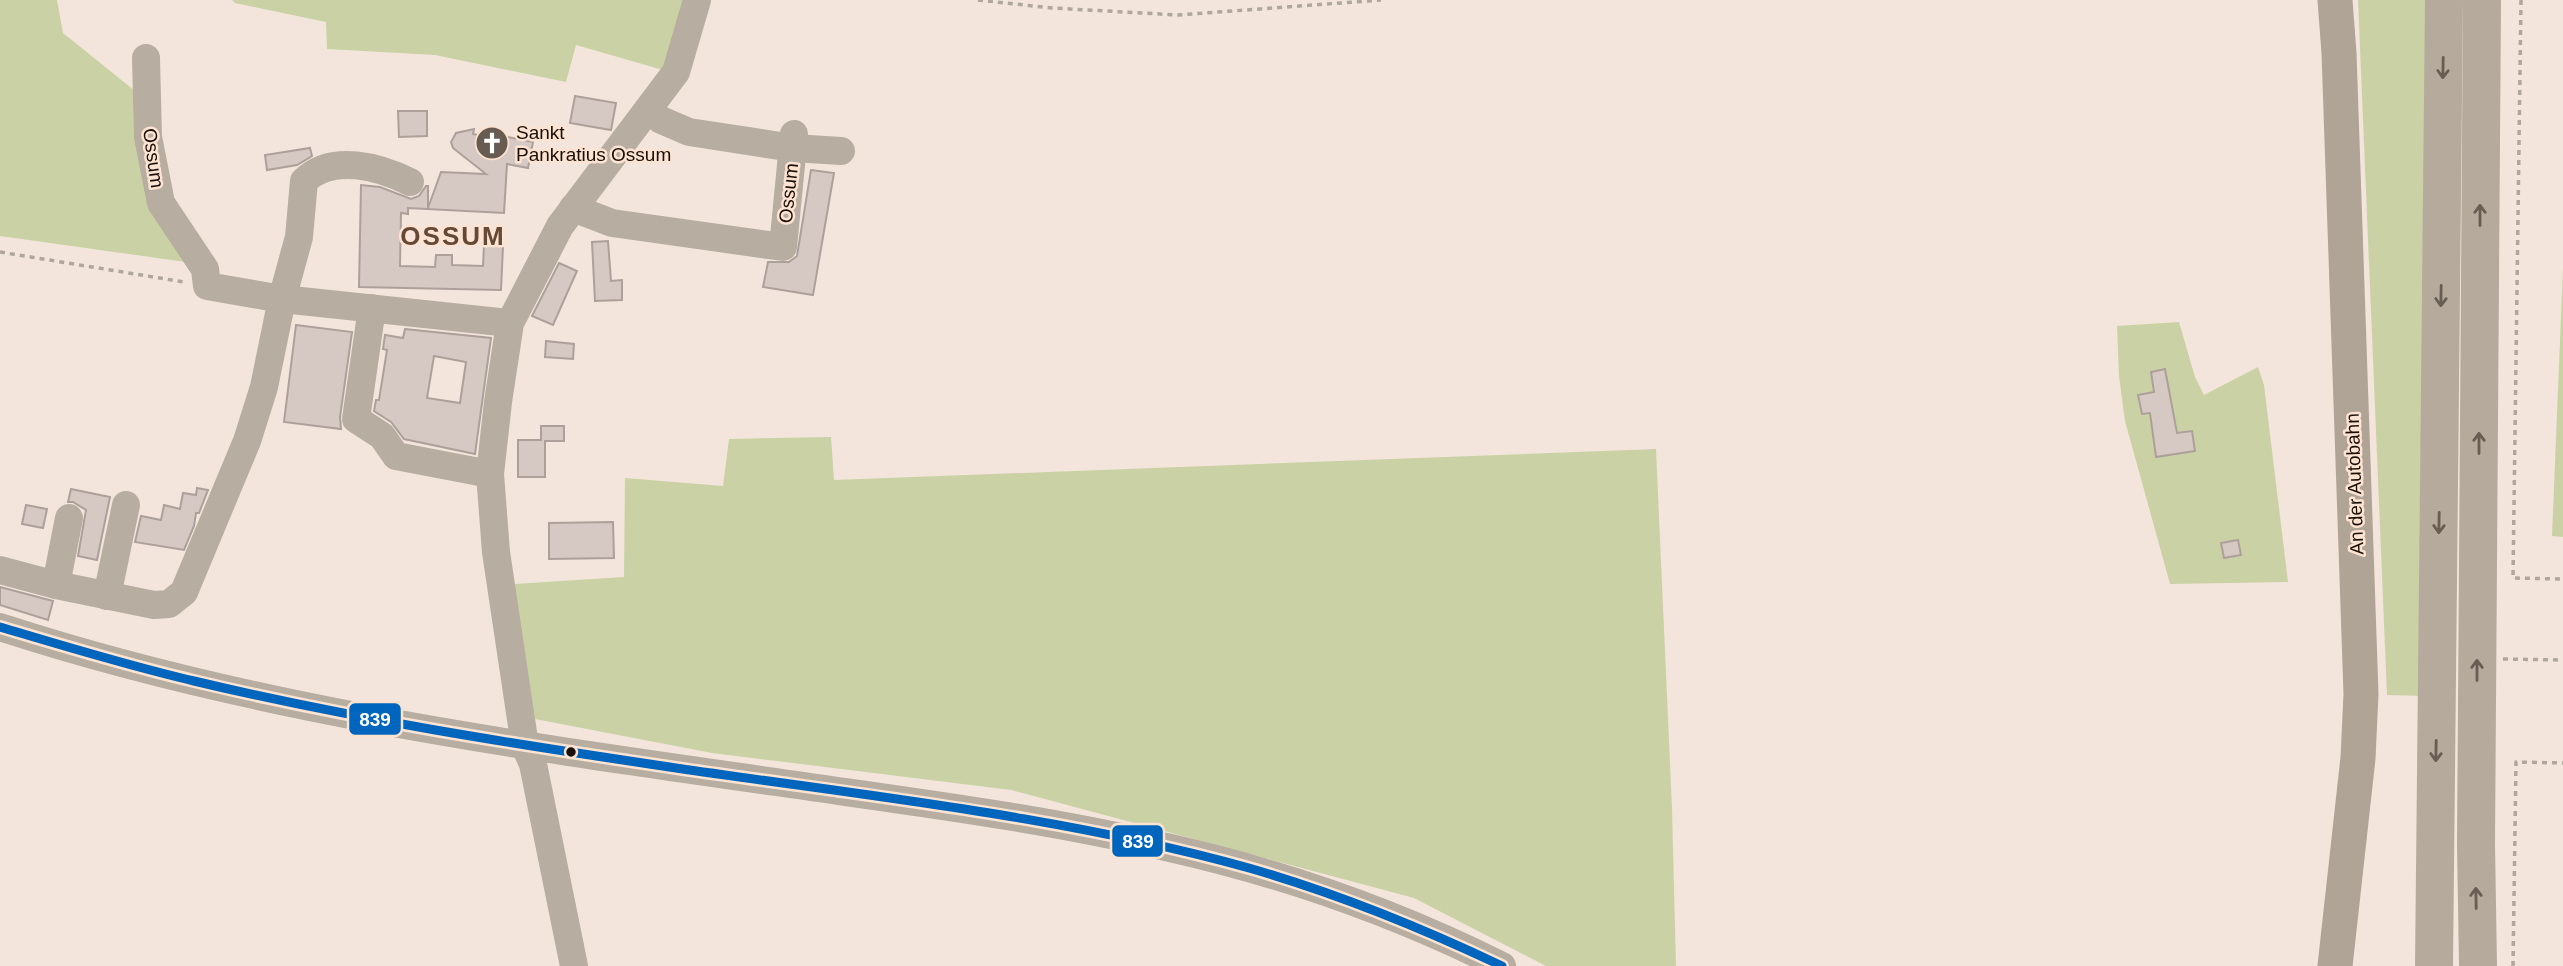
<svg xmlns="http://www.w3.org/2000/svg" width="2563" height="966" viewBox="0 0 2563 966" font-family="Helvetica,sans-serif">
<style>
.green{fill:#cad2a5}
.building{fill:#d6c9c3;stroke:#ada09a;stroke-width:2;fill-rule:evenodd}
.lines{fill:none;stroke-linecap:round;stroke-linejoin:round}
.path{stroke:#afa69d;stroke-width:3.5;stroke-dasharray:5 5;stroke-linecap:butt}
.minor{stroke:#b7ada0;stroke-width:28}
.major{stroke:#b0a496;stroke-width:35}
.highway{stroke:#b6aa9d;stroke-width:38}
.bus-1-casing{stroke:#fde3d1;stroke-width:14}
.bus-1{stroke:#0065bd;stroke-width:9}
.oneway{stroke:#685d52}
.bus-dot{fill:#1b1008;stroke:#fde3d1;stroke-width:2.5}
.labels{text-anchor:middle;stroke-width:5;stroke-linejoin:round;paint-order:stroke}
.poi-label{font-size:19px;fill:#1b1008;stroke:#fde3d1;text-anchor:start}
.street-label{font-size:19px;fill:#1b1008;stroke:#fde3d1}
.district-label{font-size:26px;font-weight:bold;letter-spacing:2px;fill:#634936;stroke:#fde3d1}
.line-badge{stroke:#fde3d1;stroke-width:2.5}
.badge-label{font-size:19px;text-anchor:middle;font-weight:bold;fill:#fff}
</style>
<rect width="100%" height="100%" fill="#f3e5db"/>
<g class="green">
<polygon points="0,0 57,0 63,33 140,95 193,263 0,236"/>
<polygon points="232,0 686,0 663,70 576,45 566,82 435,55 327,49 326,22 235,3"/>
<polygon points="2358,0 2432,0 2425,696 2387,695"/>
<polygon points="2563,268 2563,537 2552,536"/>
<polygon points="2179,322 2195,377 2204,395 2258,367 2264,385 2288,582 2170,584 2125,421 2119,376 2117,326"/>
<polygon points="831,437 834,480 1656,449 1672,808 1676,966 1546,966 1414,898 1011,790 712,753 535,719 514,584 624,577 625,478 723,486 729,439"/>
</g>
<g class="building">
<polygon points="575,96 616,103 611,130 570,123"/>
<polygon points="398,111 427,111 427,136 399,137"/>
<polygon points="474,129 473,134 508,141 508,137 533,142 528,168 507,164 504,213 408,208 408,214 401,213 400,266 435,267 436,255 452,255 452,265 483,266 484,245 503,246 501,290 359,287 361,185 380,187 411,199 419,196 426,186 428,186 428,208 441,172 486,174 453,148 451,142 456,133"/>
<polygon points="310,148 312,156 297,165 267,170 265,155"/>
<polygon points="811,170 834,173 813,295 763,287 768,262 789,262 797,256"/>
<polygon points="608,241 611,281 622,280 622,300 595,301 592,242"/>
<polygon points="559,263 577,271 553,325 532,316"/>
<polygon points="296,325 352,332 340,417 341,429 284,422"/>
<path d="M405 329 491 338 475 454 404 439 391 422 374 411 376 400H379L387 350 383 349 385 335 403 338ZM434 356 466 362 460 403 427 398Z"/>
<polygon points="546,341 574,344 573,359 545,357"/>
<polygon points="2165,369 2177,433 2192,431 2195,451 2156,457 2150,413 2142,414 2138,395 2154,392 2151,372"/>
<polygon points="541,426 564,426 564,441 545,441 545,477 518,477 518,440 541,440"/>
<polygon points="197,488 208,490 199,513 196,513 194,526 184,550 135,542 141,516 161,520 164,505 180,509 183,493 196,495"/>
<polygon points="71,489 110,497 97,560 78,556 86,510 73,502 68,502"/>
<polygon points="26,505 47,509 43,528 22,524"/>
<polygon points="613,522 614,558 549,559 549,523"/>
<polygon points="2238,540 2241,555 2224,558 2221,543"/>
<polygon points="0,587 53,601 48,620 0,605"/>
</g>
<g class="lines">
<g class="path">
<polyline points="978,0 1052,8 1178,15 1381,0"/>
<polyline points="2521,0 2513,578 2563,579"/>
<polyline points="0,252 184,282"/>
<polyline points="2503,659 2563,660"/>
<polyline points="2513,966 2516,762 2563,763"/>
</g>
<g class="minor">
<polyline points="146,58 148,137 161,203 205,269 207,286 282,299 510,323"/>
<polyline points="648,110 661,120 689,132 793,148 841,151"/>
<polyline points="573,208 612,223 783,247 794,134"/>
<polyline points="372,308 356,419 382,436 396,456 490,474"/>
<path d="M0 570 56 585 154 605 169 604 184 592 247 441 264 387 282 299 299 237 304 181C332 153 380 167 410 182"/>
<polyline points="56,585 69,518"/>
<polyline points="107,596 126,505"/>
<path d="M0 627C252 709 515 745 776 782 906 801 1038 817 1166 847 1282 873 1396 913 1502 966"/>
<polyline points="574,966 533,764 525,746 496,552 490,474 498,402 510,323 560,226 676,72 697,0"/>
</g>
<polyline class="major" points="2335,0 2339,53 2361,694 2358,758 2335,966"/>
<g class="highway">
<polyline points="2434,966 2444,0"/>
<polyline points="2478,966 2476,844 2482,0"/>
</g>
<defs>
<path id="bus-1" d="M0 627C64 646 129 666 194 681 353 719 514 744 676 768 867 796 1062 816 1249 868 1336 893 1420 927 1502 966"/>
</defs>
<use href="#bus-1" class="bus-1-casing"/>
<use href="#bus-1" class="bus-1"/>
</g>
<defs><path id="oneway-shaft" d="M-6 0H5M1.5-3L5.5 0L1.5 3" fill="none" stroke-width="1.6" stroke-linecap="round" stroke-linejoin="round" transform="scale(1.75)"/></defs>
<g class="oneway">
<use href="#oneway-shaft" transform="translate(2443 68) rotate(91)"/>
<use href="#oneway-shaft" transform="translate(2480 215) rotate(-90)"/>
<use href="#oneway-shaft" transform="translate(2441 296) rotate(91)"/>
<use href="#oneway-shaft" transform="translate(2479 443) rotate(-90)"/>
<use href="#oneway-shaft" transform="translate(2439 523) rotate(91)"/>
<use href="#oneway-shaft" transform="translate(2477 670) rotate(-90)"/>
<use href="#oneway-shaft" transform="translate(2436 751) rotate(91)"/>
<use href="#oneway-shaft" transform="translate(2476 898) rotate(-91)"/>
</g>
<defs>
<symbol id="church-disc" viewBox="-11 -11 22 22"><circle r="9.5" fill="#675b52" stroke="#fde3d1"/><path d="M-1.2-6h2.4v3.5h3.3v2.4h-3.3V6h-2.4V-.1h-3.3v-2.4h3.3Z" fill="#fff"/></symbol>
</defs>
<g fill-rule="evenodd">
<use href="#church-disc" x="473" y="124" width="38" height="38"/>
</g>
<circle class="bus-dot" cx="571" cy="752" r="6"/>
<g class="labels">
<g class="poi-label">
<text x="516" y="139">Sankt<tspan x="516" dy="22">Pankratius Ossum</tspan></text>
</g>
<g class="street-label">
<text transform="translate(154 158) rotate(82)" y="7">Ossum</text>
<text transform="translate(788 193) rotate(-84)" y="7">Ossum</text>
<text transform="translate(2354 484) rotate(-92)" y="7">An der Autobahn</text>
</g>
<g class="district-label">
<text x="453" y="245">OSSUM</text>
</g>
</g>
<g class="line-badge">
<rect x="348" y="702" width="54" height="34" rx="7" fill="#0065bd"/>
<rect x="1111" y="824" width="53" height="34" rx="7" fill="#0065bd"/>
</g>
<g class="badge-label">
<text x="375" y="726">839</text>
<text x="1138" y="848">839</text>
</g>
</svg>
